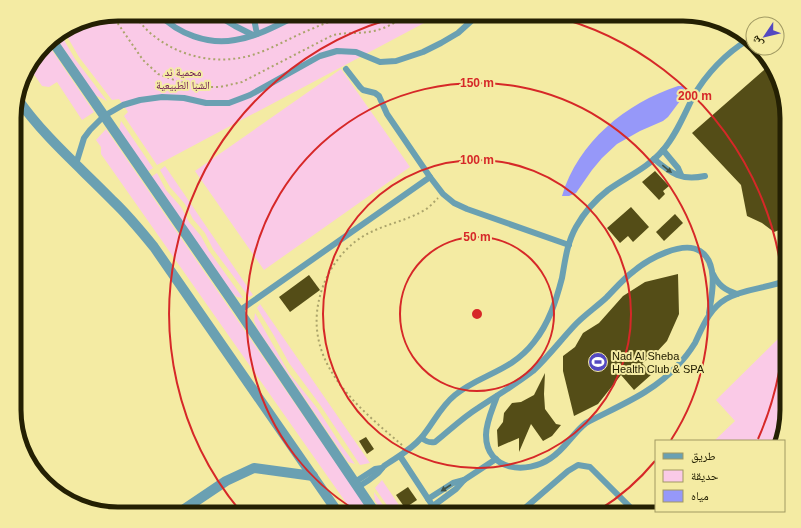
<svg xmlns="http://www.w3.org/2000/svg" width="801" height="528" viewBox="0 0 801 528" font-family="Arial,'Noto Naskh Arabic',sans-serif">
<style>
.green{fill:#facae7}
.water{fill:#9698f9}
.building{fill:#544d17}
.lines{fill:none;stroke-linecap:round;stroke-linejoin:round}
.path{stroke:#aba46b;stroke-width:2;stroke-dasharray:2 3;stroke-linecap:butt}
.service{stroke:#6aa0b2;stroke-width:6}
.minor{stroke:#6aa0b2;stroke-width:10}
.oneway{fill:#405349}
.ring{fill:none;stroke:#d62828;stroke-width:2}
.labels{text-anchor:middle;stroke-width:4;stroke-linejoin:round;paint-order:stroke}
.park-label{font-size:11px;fill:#681251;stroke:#f4eba3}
.poi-label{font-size:11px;fill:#242003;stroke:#f4eba3;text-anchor:start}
.rim{fill:none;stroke:#242003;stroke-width:5}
.centre{fill:#d62828;stroke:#f4eba3;stroke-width:2}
.ring-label{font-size:12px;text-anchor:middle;font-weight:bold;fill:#d62828;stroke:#f4eba3;stroke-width:4;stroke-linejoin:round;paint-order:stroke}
</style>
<rect width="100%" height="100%" fill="#f4eba3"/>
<g class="green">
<polygon points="118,14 441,14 157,165 124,116 128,112 119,99 112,100 79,57 64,31 79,22"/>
<polygon points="60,33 75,59 107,101 95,95 55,36"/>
<polygon points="47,43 94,112 82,120 57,82 49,87 42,86 31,70 32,63 39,57 38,55"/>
<polygon points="341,69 410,167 264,270 195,171"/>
<polygon points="121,121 153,168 147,172 119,131"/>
<polygon points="106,129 371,514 354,514 101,154 101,147 96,140"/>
<polygon points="165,166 253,295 249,297 213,249 205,233 193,219 185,204 170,187 160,170"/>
<polygon points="157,173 166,190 181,207 189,222 201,236 209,251 243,298 237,297 233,294 151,177"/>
<polygon points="260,304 370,463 360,465 321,406 289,363 273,334 257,308"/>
<polygon points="255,313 289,373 317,408 341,445 355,464 348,462 258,330 254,321"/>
<polygon points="787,330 787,416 778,441 714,441 735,421 716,400"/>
<polygon points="382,480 405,514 393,514 375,488"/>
<polygon points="374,492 389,514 383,514 375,501"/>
</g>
<path class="water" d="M678 86H683L685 92 683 97 668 117 663 121 640 131 617 144 602 158 592 170 576 193 569 196H562C578 142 626 103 678 86Z"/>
<g class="building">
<polygon points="771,64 773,66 786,110 782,113 787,118 787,132 782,137 787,140 787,227 774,232 762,223 747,216 741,185 692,133"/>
<polygon points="655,171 669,186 663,191 665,194 659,200 642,182"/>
<polygon points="631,207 649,227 633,242 628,236 620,243 607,228"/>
<polygon points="675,214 683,223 664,241 656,232"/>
<polygon points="678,274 679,314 667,341 653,356 642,363 652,374 634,390 621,375 598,404 574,416 563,371 563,356 575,347 583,333 599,323 623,296 645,282"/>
<polygon points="309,275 320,290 290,312 279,297"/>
<polygon points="545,373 544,394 545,409 556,424 561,425 552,436 543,441 531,424 519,452 519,438 498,447 497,430 503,422 504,413 512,403 521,402 534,395"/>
<polygon points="366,437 374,449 367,454 359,441"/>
<polygon points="408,487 417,500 405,508 396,495"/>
</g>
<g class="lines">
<g class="path">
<path d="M133 14C138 20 143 26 149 32 180 59 223 67 261 52 279 45 296 35 314 28 327 22 341 18 354 14"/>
<path d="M112 15 143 60 158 74 177 81 210 87H220L242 82 333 35C347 32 360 34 374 31 387 28 399 20 410 14"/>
<path d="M402 445C354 404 299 359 322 289 329 268 344 248 362 237 381 225 403 222 421 212 428 209 433 203 438 198"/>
</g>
<g class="service">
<path d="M159 14C178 34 208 45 235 40 258 37 280 23 301 14"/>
<polyline points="215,14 235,26 253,35"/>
<polyline points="253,14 257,34"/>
<polyline points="346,69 360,87 363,90 375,93 379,96 387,114 430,177 443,194 454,203 467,209 569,245"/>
<polyline points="663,150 678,168 681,175"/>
<path d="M654 159C672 174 681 181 705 176"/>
<polyline points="76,164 84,138 90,130 104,116 123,105 140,100 162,97 184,98 206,103 229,103 250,95 320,56 337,51 356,52 380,62 396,61 423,52 441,43 458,33 479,14"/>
<path d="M713 274C718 285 725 290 737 294"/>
<polyline points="239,311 430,177"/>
<path d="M497 396C493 408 486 422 486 435 486 471 527 475 551 458 565 449 573 433 586 423 618 406 653 393 678 365 685 358 690 351 695 343 703 326 709 309 726 299 744 288 767 289 787 280"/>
<path d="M422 438C426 442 429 443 435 442 449 431 462 418 478 408 496 396 515 385 533 371 548 357 560 341 574 326 583 316 595 308 606 298 615 289 623 279 634 271 648 259 683 240 700 251 719 263 712 295 709 313"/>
<polyline points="400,456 438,514"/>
<polyline points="355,482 375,469 382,468"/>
<path d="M358 487C365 483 372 478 378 473 380 471 382 468 384 466 397 457 411 450 421 438 433 424 440 407 455 395 481 374 511 372 534 342 549 323 556 301 562 278 565 261 567 243 576 227 584 213 595 200 608 190 626 177 648 168 663 150 676 135 684 115 693 97 706 74 726 53 748 40"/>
<polyline points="428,499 453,483 464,480"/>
<polyline points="433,506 456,489 464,480 496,459"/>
<polyline points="518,514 568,471 578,465 590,467 637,514"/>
<polyline points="659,514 662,511"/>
</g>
<g class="minor">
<polyline points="51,39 239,311 376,514"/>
<path d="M17 98C44 137 80 167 113 201 128 215 141 231 154 247L339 514"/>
<polyline points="177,514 226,481 254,468 313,476"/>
</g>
</g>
<defs><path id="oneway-solid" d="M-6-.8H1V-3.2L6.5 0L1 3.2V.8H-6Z"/></defs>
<g class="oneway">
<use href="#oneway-solid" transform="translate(667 169) rotate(39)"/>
<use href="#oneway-solid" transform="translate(446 488) rotate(147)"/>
</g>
<g class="ring">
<circle cx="477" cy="314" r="77"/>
<circle cx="477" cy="314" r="154"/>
<path d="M655 461A231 231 0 0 1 594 513M360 513A231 231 0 1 1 671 440"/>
<path d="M241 512A308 308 0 0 1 405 15M549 15A308 308 0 0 1 758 439"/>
</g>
<defs>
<symbol id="stadium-disc" viewBox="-11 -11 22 22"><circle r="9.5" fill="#5449c1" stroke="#f4eba3"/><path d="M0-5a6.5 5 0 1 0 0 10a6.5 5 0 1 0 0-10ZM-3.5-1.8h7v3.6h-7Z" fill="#fff"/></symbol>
</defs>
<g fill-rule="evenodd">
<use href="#stadium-disc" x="587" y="351" width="22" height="22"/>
</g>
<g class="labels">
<g class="park-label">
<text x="183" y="76">محمية ند<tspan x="183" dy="13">الشبا الطبيعية</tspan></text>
</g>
<g class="poi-label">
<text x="612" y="360">Nad Al Sheba<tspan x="612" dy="13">Health Club &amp; SPA</tspan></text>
</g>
</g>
<path d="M0 0H801V528H0ZM118 21H683A97 97 0 0 1 780 118V410A97 97 0 0 1 683 507H118A97 97 0 0 1 21 410V118A97 97 0 0 1 118 21Z" fill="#f4eba3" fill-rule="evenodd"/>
<path class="rim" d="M118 21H683A97 97 0 0 1 780 118V410A97 97 0 0 1 683 507H118A97 97 0 0 1 21 410V118A97 97 0 0 1 118 21Z"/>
<circle cx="477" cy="314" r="6" class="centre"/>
<g class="ring-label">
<text x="477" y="87">150 m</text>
<text x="695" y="100">200 m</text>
<text x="477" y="164">100 m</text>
<text x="477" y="241">50 m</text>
</g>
<rect x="655" y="440" width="130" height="72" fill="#f4eba3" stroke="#a19a63"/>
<rect x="663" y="453" width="20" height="6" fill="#6aa0b2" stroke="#a19a63"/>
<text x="691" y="460" font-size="12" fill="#242003">طريق</text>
<rect x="663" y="470" width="20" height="12" fill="#facae7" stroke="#a19a63"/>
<text x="691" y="480" font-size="12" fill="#242003">حديقة</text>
<rect x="663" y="490" width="20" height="12" fill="#9698f9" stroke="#a19a63"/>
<text x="691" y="500" font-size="12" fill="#242003">مياه</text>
<g transform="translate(765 36) rotate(235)"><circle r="19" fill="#f4eba3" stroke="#a19a63"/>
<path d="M0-3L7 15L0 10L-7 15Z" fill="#5449c1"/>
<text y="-6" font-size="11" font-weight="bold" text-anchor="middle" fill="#242003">ش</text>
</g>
</svg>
